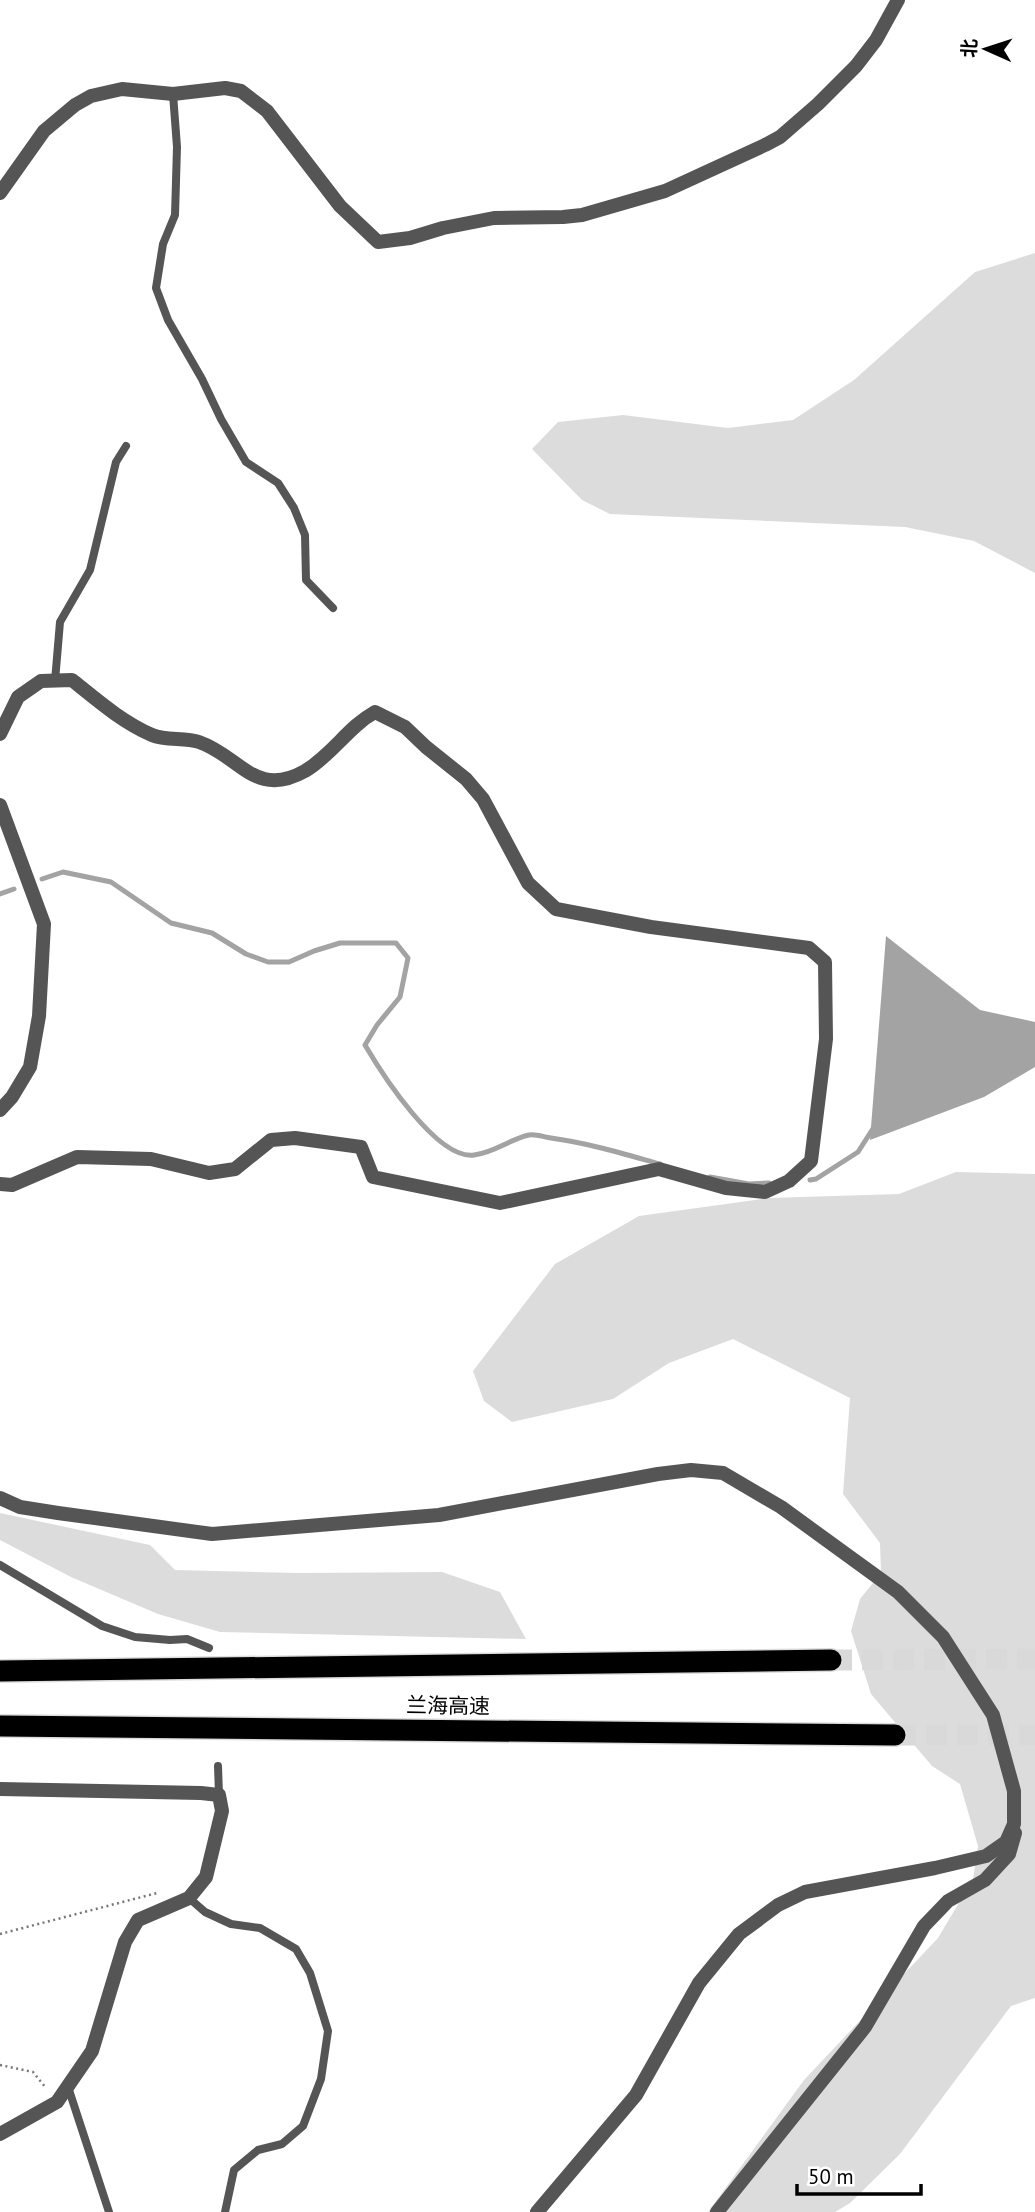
<svg xmlns="http://www.w3.org/2000/svg" width="1035" height="2212" viewBox="0 0 1035 2212" font-family="'PT Sans','Noto Sans SC',sans-serif">
<style>
.green{fill:#dcdcdc}
.water{fill:#a3a3a3}
.lines{fill:none;stroke-linecap:round;stroke-linejoin:round}
.stream{stroke:#a3a3a3;stroke-width:5}
.highway-tunnel{stroke:#d9d9d9;stroke-width:21;stroke-dasharray:21 10;stroke-linecap:butt}
.highway-casing{stroke:#dbdbdb;stroke-width:24}
.path{stroke:#777;stroke-width:2.5;stroke-dasharray:2 3.5;stroke-linecap:butt}
.lane{stroke:#555;stroke-width:8}
.street{stroke:#555;stroke-width:14}
.highway{stroke:#000;stroke-width:21}
.labels{text-anchor:middle;stroke-width:5;stroke-linejoin:round;paint-order:stroke}
.street-label{font-size:21px;fill:#000;stroke:#fff}
</style>
<rect width="100%" height="100%" fill="#fff"/>
<g class="green">
<polygon points="1035,253 1035,573 974,541 905,527 610,514 582,500 532,449 558,422 623,415 728,428 793,420 854,380 975,272"/>
<polygon points="956,1172 1035,1174 1035,1998 1011,2006 900,2154 850,2203 835,2212 708,2212 804,2080 938,1938 973,1879 978,1846 960,1784 932,1766 871,1694 851,1631 860,1599 881,1573 880,1543 843,1494 850,1398 733,1339 669,1363 613,1399 512,1422 484,1401 473,1371 555,1264 639,1216 769,1198 899,1194"/>
<polygon points="0,1513 150,1545 175,1570 300,1573 442,1572 500,1592 526,1639 220,1632 158,1614 71,1577 0,1540"/>
</g>
<polygon class="water" points="886,936 980,1010 1035,1022 1035,1067 984,1097 870,1140"/>
<g class="lines">
<g class="stream">
<path d="M42 879 63 872 111 882 171 923 212 933 246 954 268 962H289L314 951 340 943H396L408 958 400 997 377 1025 365 1045C382 1074 437 1160 474 1155 494 1153 510 1139 529 1135 536 1134 544 1137 551 1138 588 1143 624 1154 660 1164"/>
<polyline points="0,894 14,889"/>
<polyline points="710,1177 749,1184 769,1183"/>
<polyline points="810,1180 816,1179 858,1152 874,1127"/>
</g>
<g class="highway-tunnel">
<polyline points="831,1660 1035,1659"/>
<polyline points="895,1735 1035,1735"/>
</g>
<defs>
<g id="highway">
<polyline points="0,1671 831,1660"/>
<polyline points="0,1726 895,1735"/>
</g>
</defs>
<use href="#highway" class="highway-casing"/>
<g class="path">
<polyline points="0,1934 157,1893"/>
<polyline points="0,2065 33,2072 46,2088"/>
</g>
<g class="lane">
<polyline points="173,94 177,147 175,215 163,244 156,288 168,320 202,379 221,419 246,462 278,483 294,508 305,535 306,580 333,608"/>
<polyline points="55,681 60,622 90,570 116,462 126,446"/>
<polyline points="0,1565 102,1626 135,1637 170,1640 187,1639 209,1648"/>
<polyline points="218,1766 219,1795"/>
<polyline points="189,1898 205,1912 231,1924 260,1928 296,1949 310,1973 328,2031 321,2079 303,2126 282,2144 258,2150 234,2170 225,2212"/>
<polyline points="68,2087 109,2212"/>
</g>
<g class="street">
<polyline points="0,193 44,131 75,105 91,96 122,89 173,94 225,88 241,91 267,111 340,206 378,242 410,238 443,228 494,218 563,217 582,215 665,191 765,145 780,137 818,104 856,66 876,40 898,0"/>
<path d="M0 734 18 697 41 681 72 680C97 700 122 722 152 735 166 741 185 737 199 742 240 756 255 799 305 771 332 755 348 727 375 712L405 727 426 747 466 779 483 799 528 883 556 909 651 927 809 948 825 962 826 1039 811 1161 789 1181 765 1192 726 1188 659 1169 500 1203 373 1177 361 1147 295 1138 271 1140 235 1169 209 1173 151 1159 77 1157 12 1185 0 1184"/>
<polyline points="0,805 44,924 39,1016 30,1067 12,1097 0,1110"/>
<polyline points="0,1498 20,1507 58,1513 212,1534 439,1515 658,1474 691,1470 723,1473 781,1507 898,1592 943,1637 993,1715 1014,1791 1014,1824 1006,1842 986,1856 935,1868 805,1892 778,1905 739,1934 699,1983 636,2095 537,2212"/>
<polyline points="0,1789 201,1793 219,1795 222,1811 206,1877 189,1898 138,1920 125,1942 92,2051 57,2102 0,2134"/>
<polyline points="717,2212 865,2027 924,1926 948,1901 985,1880 1009,1854 1015,1833"/>
</g>
<use href="#highway" class="highway"/>
</g>
<g class="labels">
<g class="street-label">
<text transform="translate(448 1706) rotate(1)" y="7">兰海高速</text>
</g>
</g>
<g transform="translate(986 49) rotate(273)" stroke="#ffffff" stroke-width="5" paint-order="stroke">
<path d="M0-5L12 26L0 18L-12 26Z" fill="#000000"/>
<text y="-10" font-size="19" font-weight="bold" text-anchor="middle" fill="#000000">北</text>
</g>
<path d="M797 2184v10h124v-10" fill="none" stroke="#000000" stroke-width="3.5"/>
<text x="808" y="2184" font-size="21" fill="#000000" stroke="#ffffff" stroke-width="5" paint-order="stroke">50 m</text>
</svg>
